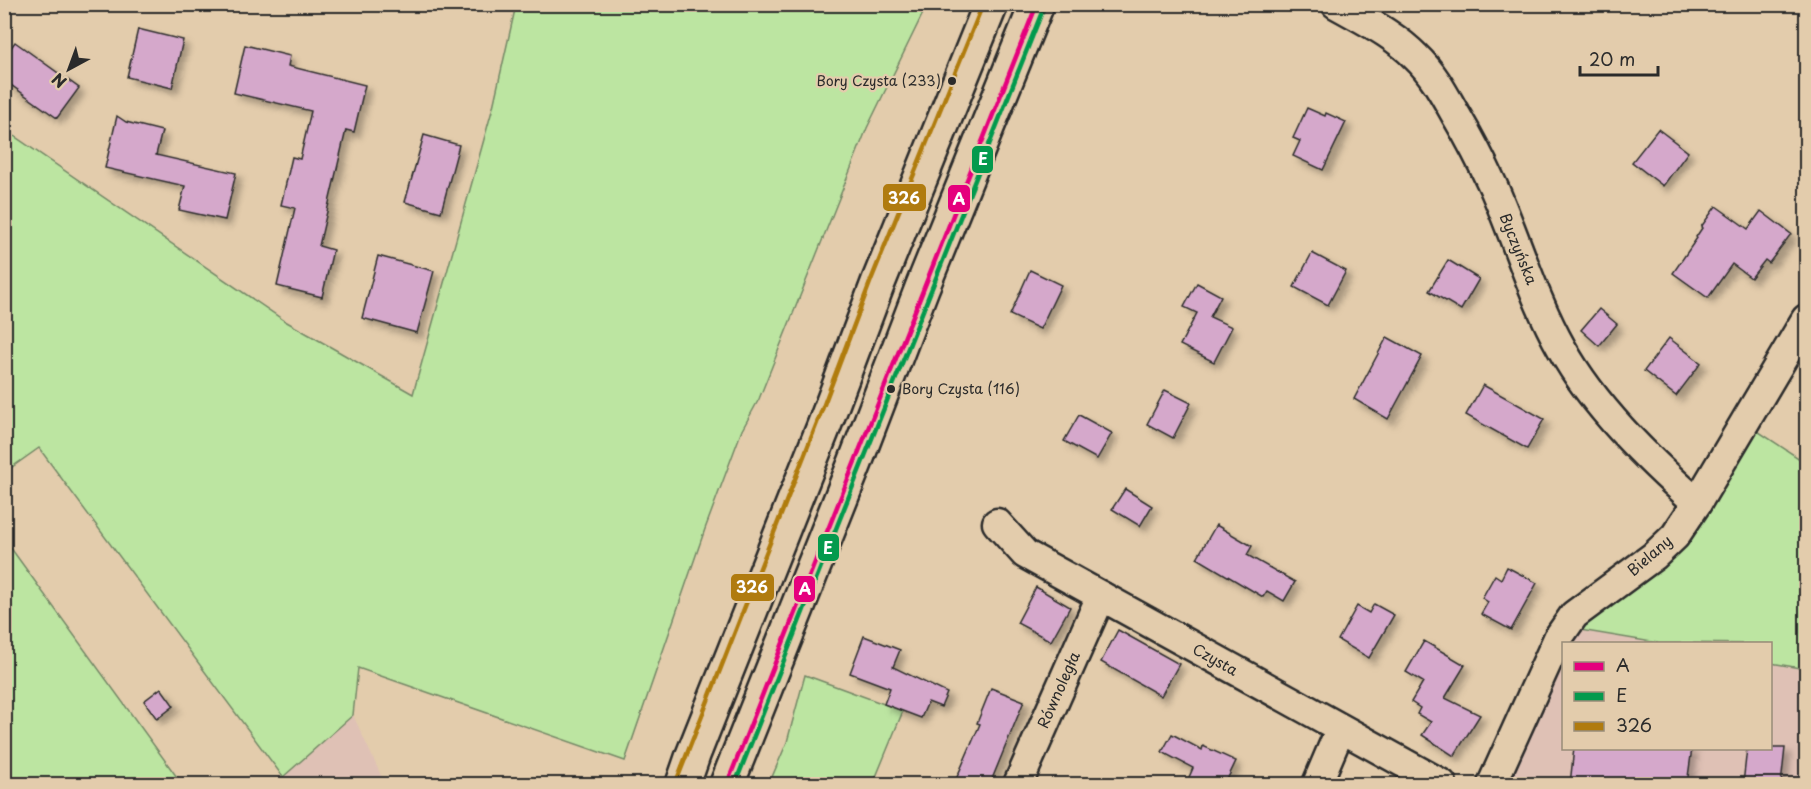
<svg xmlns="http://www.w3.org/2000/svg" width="1811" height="789" viewBox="0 0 1811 789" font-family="'Playpen Sans',sans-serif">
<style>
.built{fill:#dfc1b5}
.green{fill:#bce5a1;stroke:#748866;stroke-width:1.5}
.building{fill:#d5a8cb;stroke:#2b2b2b;stroke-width:1.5;filter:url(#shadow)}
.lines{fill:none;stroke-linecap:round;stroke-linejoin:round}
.minor-casing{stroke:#2b2b2b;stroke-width:33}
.primary-casing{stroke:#2b2b2b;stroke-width:38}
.minor{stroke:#e3ccac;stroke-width:28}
.primary{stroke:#e3ccac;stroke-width:33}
.bus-1-casing{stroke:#e3ccac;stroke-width:9}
.bus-2-casing{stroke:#e3ccac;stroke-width:9}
.bus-3-casing{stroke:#e3ccac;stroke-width:9}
.bus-1{stroke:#e5007d;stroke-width:4.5}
.bus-2{stroke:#049a4d;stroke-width:4.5}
.bus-3{stroke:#b07b0f;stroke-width:4.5}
.bus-dot{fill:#2b2b2b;stroke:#e3ccac;stroke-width:2}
.labels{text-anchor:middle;stroke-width:4.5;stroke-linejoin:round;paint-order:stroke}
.bus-label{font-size:14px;fill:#2b2b2b;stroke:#e3ccac;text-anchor:end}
.street-label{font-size:15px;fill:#2b2b2b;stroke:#e3ccac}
.line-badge{stroke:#e3ccac;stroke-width:2}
.badge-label{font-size:16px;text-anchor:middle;font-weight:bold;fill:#fff}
</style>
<defs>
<filter id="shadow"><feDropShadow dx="5.5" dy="5.5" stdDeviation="3" flood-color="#0004"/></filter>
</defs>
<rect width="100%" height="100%" fill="#e3ccac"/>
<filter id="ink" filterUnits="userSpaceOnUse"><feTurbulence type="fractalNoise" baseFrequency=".0167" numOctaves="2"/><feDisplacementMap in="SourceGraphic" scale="12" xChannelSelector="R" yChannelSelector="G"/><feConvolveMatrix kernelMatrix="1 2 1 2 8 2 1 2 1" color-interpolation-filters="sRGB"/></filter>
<g filter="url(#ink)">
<g class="built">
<polygon points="1574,629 1658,643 1567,644"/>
<polygon points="1563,651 1564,748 1770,748 1771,663 1806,669 1806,784 1503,784"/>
<polygon points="353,715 385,784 273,784 283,777"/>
</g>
<g class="green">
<polygon points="516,5 927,5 867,128 759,399 742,430 705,529 625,761 358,668 353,715 283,777 39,448 5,472 5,130 285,321 413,394 493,107"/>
<polygon points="1756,430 1806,463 1806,669 1771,663 1770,644 1658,643 1574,629"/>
<polygon points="4,540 5,540 182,784 5,784"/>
<polygon points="805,675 903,711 873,784 769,784 787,742"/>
</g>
<g class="building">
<polygon points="138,29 183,40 172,88 127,77"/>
<polygon points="15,42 79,88 57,118 4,80 4,57"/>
<polygon points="245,45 290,56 288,66 365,85 354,132 346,130 319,246 333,250 322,297 277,286 295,208 281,205 292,157 300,159 311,111 234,93"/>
<polygon points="1307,108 1325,116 1326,113 1346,122 1323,170 1293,156 1300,141 1293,138"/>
<polygon points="117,116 126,122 162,131 156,155 236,173 225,220 179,210 185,186 105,168"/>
<polygon points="1658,129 1688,152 1663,186 1632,162"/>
<polygon points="424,135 459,145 441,212 405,202"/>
<polygon points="1716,206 1748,229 1761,211 1791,234 1769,263 1765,260 1751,278 1732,264 1708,298 1673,273 1697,238 1696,237 1702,228 1701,227"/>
<polygon points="1312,253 1346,271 1328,305 1294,287"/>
<polygon points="378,256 434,271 417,333 362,318"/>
<polygon points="1448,260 1479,279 1461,310 1429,291"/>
<polygon points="1030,270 1061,285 1040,329 1010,315"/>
<polygon points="1197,283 1221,296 1210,317 1232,327 1214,362 1180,345 1197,313 1184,307"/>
<polygon points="1599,309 1617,324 1599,346 1581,330"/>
<polygon points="1387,337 1422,356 1388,419 1354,399"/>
<polygon points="1669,338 1701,363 1676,396 1644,371"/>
<polygon points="1483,385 1544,419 1527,449 1466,415"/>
<polygon points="1165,390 1191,403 1173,438 1147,424"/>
<polygon points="1079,415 1112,433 1097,459 1064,441"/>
<polygon points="1125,489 1152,506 1140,526 1112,509"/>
<polygon points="1216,525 1252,546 1247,555 1295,582 1284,601 1267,591 1263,597 1197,558"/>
<polygon points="1507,567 1537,583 1511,630 1481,614 1488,602 1482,598 1495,575 1501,579"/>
<polygon points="1036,587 1070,607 1051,641 1017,623"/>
<polygon points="1374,604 1394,615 1369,658 1338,640 1357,606 1369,613"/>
<polygon points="1118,630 1179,664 1161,696 1101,662"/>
<polygon points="864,636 900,650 893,667 947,693 941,707 928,702 921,718 884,704 890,688 850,673"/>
<polygon points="1424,641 1465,665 1445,698 1480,715 1454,756 1422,735 1431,722 1417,714 1420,708 1411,702 1423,682 1406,672"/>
<polygon points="161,688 174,706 157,719 144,701"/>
<polygon points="991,688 1024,701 990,784 954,784 980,724 977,723"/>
<polygon points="1172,734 1202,750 1203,746 1236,761 1225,784 1186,784 1193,768 1162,752"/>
<polygon points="1574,748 1692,748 1687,784 1570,784"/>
<polygon points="1747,748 1785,748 1781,784 1743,784"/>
</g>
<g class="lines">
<defs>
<g id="minor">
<path d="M1336 4C1364 20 1394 34 1416 57 1434 74 1445 96 1457 117 1470 139 1482 162 1493 186 1517 240 1533 298 1562 349 1594 407 1648 459 1697 503"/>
<polyline points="997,523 1025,554 1442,784"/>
<polyline points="1018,784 1101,596"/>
<polyline points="1317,784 1340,730"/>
<polyline points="1492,784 1558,638 1574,615 1654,556 1675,536 1697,503 1806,319"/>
</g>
<g id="primary">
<polyline points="683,784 693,755 824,426 878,283 991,4"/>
<polyline points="727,784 855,463 922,288 1037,4"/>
</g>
</defs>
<use href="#minor" class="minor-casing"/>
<use href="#primary" class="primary-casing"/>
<use href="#minor" class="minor"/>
<use href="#primary" class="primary"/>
<defs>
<path id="bus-1" d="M727 784C831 524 932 264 1037 4"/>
<path id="bus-2" d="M735 784C838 525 939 265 1044 7"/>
<polyline id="bus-3" points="676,782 817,423 871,280 983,4"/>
</defs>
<use href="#bus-1" class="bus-1-casing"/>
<use href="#bus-2" class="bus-2-casing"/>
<use href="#bus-3" class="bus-3-casing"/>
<use href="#bus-1" class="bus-1"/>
<use href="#bus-2" class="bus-2"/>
<use href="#bus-3" class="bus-3"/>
</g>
</g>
<g class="bus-dot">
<circle cx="952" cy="81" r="5"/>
<circle cx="891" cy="389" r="5"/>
</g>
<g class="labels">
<g class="bus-label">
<text x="941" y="86">Bory Czysta (233)</text>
<text x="902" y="394" text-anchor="start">Bory Czysta (116)</text>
</g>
<g class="street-label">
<text transform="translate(1518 249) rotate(68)" y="5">Byczyńska</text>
<text transform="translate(1650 556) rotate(-41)" y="5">Bielany</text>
<text transform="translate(1215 660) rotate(29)" y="5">Czysta</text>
<text transform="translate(1059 690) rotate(-66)" y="5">Równoległa</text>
</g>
</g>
<g class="line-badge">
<rect x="971" y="145" width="23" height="29" rx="6" fill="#049a4d"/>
<rect x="882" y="183" width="45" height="29" rx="6" fill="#b07b0f"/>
<rect x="947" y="184" width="24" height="29" rx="6" fill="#e5007d"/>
<rect x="817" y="533" width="23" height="29" rx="6" fill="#049a4d"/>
<rect x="730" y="573" width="45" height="29" rx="6" fill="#b07b0f"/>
<rect x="793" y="575" width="23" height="28" rx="6" fill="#e5007d"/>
</g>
<g class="badge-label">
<text x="983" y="165">E</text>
<text x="904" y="204">326</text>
<text x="959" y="205">A</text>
<text x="828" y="554">E</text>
<text x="752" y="593">326</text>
<text x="805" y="595">A</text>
</g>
<rect width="1811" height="789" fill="none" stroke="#e3ccac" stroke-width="24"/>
<rect x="12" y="12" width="1787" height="765" fill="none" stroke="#2b2b2b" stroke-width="2" filter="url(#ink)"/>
<rect x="1562" y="642" width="210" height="108" fill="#e3ccac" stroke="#998c78" stroke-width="1.5"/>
<rect x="1574" y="662" width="30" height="9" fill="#e5007d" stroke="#998c78" stroke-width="1.5"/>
<text x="1616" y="672" font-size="18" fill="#2b2b2b">A</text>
<rect x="1574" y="692" width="30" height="9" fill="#049a4d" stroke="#998c78" stroke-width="1.5"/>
<text x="1616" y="702" font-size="18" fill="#2b2b2b">E</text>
<rect x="1574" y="722" width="30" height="9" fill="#b07b0f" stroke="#998c78" stroke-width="1.5"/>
<text x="1616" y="732" font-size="18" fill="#2b2b2b">326</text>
<g transform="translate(69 69) rotate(221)" stroke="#e3ccac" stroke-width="4.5" paint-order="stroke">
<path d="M0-4.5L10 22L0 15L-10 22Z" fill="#2b2b2b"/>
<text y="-9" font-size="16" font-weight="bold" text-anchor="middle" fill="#2b2b2b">N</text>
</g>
<path d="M1580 66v9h78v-9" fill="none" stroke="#2b2b2b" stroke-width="3"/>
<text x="1589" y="66" font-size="18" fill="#2b2b2b" stroke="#e3ccac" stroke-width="4.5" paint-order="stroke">20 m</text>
</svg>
